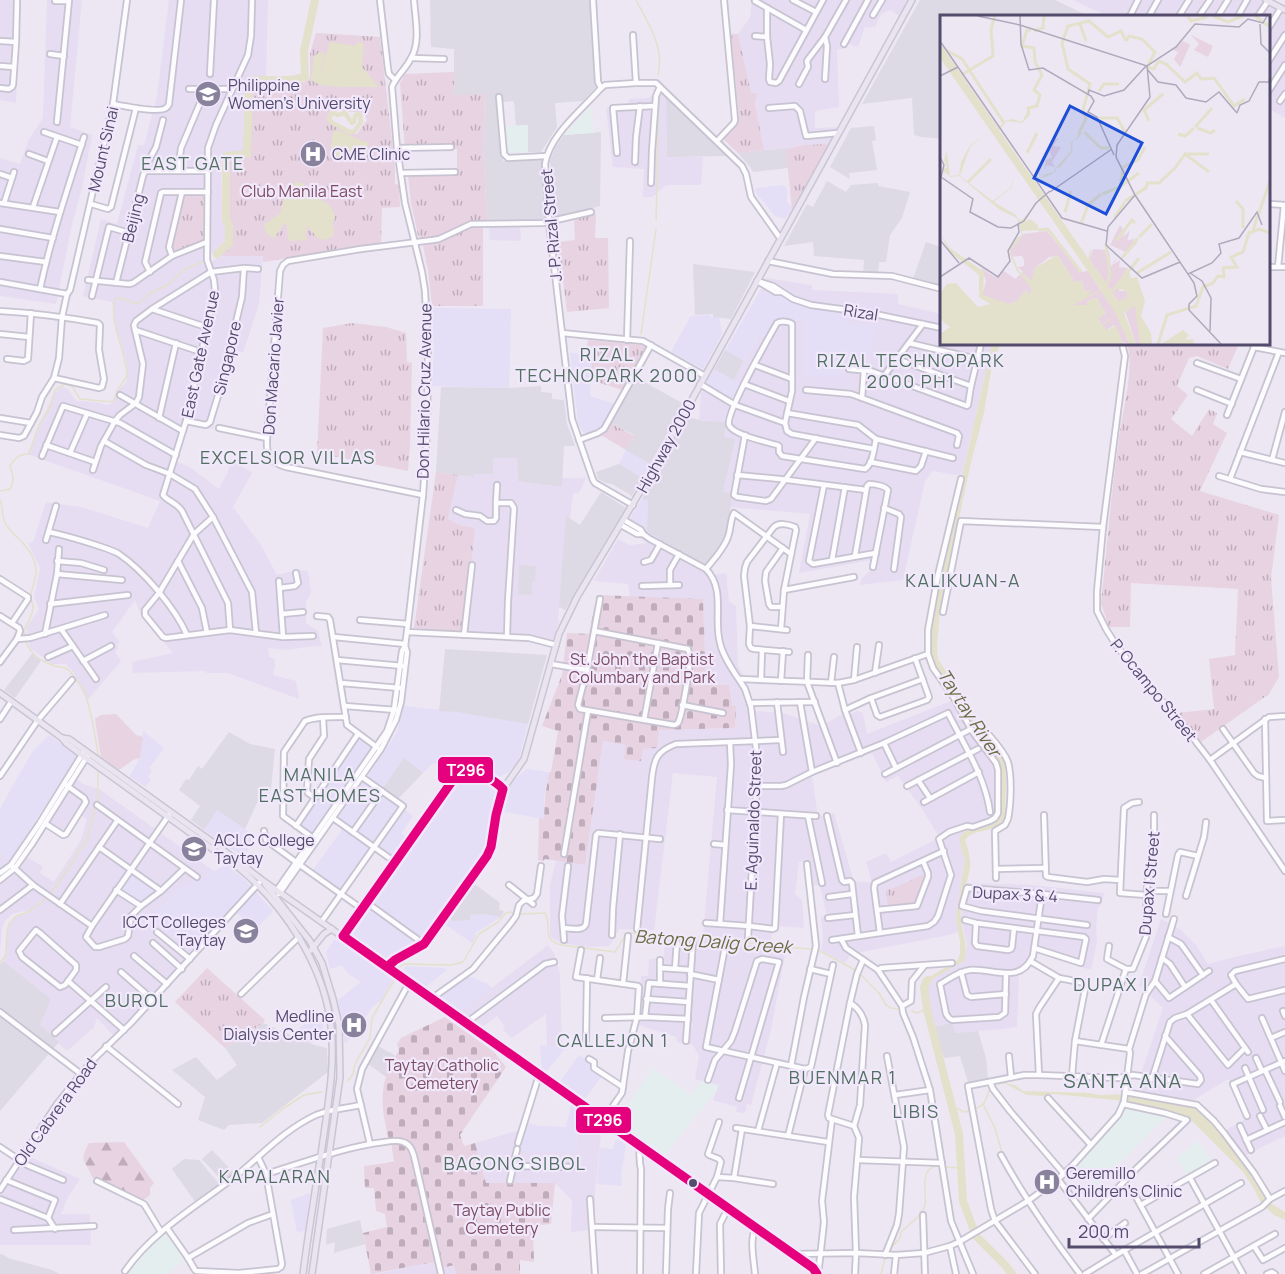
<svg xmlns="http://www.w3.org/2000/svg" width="1285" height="1274" viewBox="0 0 1285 1274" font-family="Manrope,sans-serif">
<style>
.residential{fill:#e6ddf2}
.commercial{fill:#e4def6}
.industrial{fill:#ddd9e5}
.education{fill:#e5eeee}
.grass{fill:url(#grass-tufts);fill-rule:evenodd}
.forest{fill:url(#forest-firs)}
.cemetery{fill:url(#cemetery-stones)}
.garden{fill:#e8d3e2}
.water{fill:#e3e1cb}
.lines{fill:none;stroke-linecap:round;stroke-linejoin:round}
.stream{stroke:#e3e1cb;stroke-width:1.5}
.canal{stroke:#e3e1cb;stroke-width:4.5}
.river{stroke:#e3e1cb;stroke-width:8}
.minor-casing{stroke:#c7c3d1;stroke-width:8}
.major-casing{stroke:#c9c5d3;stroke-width:8}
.minor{stroke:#fcfbfd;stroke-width:4.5}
.major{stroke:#eae4f0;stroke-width:5}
.bus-1-casing{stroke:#f1e8fc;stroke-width:14}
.bus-1{stroke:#e5007d;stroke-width:9}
.bus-dot{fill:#534c6d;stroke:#f1e8fc;stroke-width:2}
.labels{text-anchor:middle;stroke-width:4.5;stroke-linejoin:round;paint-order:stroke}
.poi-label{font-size:16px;fill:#534c6d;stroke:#f1e8fc;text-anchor:start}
.street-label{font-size:16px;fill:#534c6d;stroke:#f1e8fc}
.park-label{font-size:16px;fill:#7c4c62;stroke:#f1e8fc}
.neighbourhood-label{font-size:18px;letter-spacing:1.5px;fill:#527061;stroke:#f1e8fc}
.water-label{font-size:18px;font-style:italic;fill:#6a6b3f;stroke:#f1e8fc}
.quarter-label{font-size:20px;letter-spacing:1.5px;fill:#527061;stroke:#f1e8fc}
.inset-river{fill:none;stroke:#e3e1cb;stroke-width:3}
.inset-road{fill:none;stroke:#afa9bd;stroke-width:1.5}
.view{fill:#1d4ed8;fill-opacity:0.15;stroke:#1d4ed8;stroke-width:3}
.inset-edge{fill:none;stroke:#534c6d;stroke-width:3}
.line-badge{stroke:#f1e8fc;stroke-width:2}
.badge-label{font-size:16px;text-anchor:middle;font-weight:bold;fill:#fff}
</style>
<defs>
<pattern id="grass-tufts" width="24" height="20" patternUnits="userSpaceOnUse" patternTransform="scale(1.5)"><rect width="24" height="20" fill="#e8d3e2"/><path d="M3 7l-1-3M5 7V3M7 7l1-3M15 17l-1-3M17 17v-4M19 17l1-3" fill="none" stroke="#bfadbb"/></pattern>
<pattern id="forest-firs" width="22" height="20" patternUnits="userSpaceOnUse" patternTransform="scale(1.5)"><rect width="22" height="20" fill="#e8d3e2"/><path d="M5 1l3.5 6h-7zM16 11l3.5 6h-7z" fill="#bfadbb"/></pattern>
<pattern id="cemetery-stones" width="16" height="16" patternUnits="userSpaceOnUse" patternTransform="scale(1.5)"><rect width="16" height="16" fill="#e8d3e2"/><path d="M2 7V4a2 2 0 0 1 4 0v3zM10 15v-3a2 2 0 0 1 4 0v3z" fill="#bfadbb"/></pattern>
</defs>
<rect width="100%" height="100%" fill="#ede7f3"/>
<g class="residential">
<polygon points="0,0 21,0 16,103 0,100"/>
<polygon points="47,0 82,0 70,127 92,135 82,188 72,224 56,304 0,296 0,158 20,164 29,139 43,118"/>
<polygon points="169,0 268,0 266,78 253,78 247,85 245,152 221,154 222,221 225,226 225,242 219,249 209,255 211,262 221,256 263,256 259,304 243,353 232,349 213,429 187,424 176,461 191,468 219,489 227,474 232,459 252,473 233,507 261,545 277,575 298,570 308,571 311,593 306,602 306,623 318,631 322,646 315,646 287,650 268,648 269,657 275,659 275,666 273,675 296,681 299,699 228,673 206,673 206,671 133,673 132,662 173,653 140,613 135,600 112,632 120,642 117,644 118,649 115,652 121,661 87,701 72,670 66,664 52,664 30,648 26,628 39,609 34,597 40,568 28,543 33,542 46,502 81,507 148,528 160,501 27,454 54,393 62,387 68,389 76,401 95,402 108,405 113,402 116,392 126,383 127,374 126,361 115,328 112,302 83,296 101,219 117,224 138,145 144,145 157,96"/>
<polygon points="752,0 908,0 899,16 890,10 881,14 875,27 865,27 858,47 849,44 846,48 837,50 839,107 815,111 815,128 838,127 829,144 804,145 786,149 785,148 764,150 755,104 757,94 751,94 738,34 750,18"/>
<polygon points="1073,0 1262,0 1285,12 1285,118 1269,109 1268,16 1107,16"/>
<polygon points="661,91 666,96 667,157 703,157 701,185 666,185 652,197 643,197 644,169 613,167 606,108 629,105 629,99 648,98"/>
<polygon points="489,227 520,227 521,241 490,240"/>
<polygon points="767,278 812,285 812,290 898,294 898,304 941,314 942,344 992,344 962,476 933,471 925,481 903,580 859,585 863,577 870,571 872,560 799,573 810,514 730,507 732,493 723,492 723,437 726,423 699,420 701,393 714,369 734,380 759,334 766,338 777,318 803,321 803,352 843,378 849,312 815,308 760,291"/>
<polygon points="493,457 517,458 518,481 561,487 562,478 586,478 579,493 573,493 570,519 567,517 558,619 559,620 553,640 529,634 464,632 475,528 459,525 448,519 458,475 472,477 472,474"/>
<polygon points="642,499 648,531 706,567 715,575 726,573 729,602 736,606 738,666 748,684 755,711 783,713 818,725 825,724 844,713 850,714 857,711 863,713 867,734 951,701 970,732 985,750 996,768 996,809 993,818 975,825 952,829 938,835 922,809 898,776 886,782 872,753 812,776 818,817 834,813 854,882 872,882 866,862 886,853 891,862 937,839 962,829 966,830 959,839 965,858 956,917 959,932 944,936 851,954 845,963 821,951 823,939 821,917 827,916 820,885 813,885 811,861 799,862 795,894 802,900 804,928 779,926 778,932 772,932 771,943 703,936 717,777 673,773 654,930 619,929 609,946 589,947 561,943 553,939 550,935 550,885 556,861 585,865 603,741 626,745 641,760 643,749 658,730 735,728 736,706 732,707 706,685 703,600 630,598 628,584 594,581 618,539 630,545 647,543 624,529"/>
<polygon points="74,778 85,785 99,789 214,871 182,888 149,917 191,952 162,986 124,1026 113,1035 97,1018 94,1027 67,1051 40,1025 51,999 3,961 5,954 6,935 10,923 16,917 27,913 24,911 12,914 5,921 2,929 0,951 0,851 16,870 27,857 43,867 40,873 54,882 81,840 87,819 81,815 66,839 47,827 69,790"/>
<polygon points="965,883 1032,885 1104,893 1101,905 1098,908 1096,928 1097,941 1091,970 1081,967 1036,951 1031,965 1023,972 1019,974 1017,1027 1003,1029 955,1033 952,1023 934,1027 926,988 926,984 929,981 964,961 967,946 961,919"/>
<polygon points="1161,919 1181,930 1196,945 1208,964 1226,959 1285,946 1285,1136 1242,1157 1224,1131 1246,1119 1228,1079 1187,1104 1137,1096 1141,1074 1163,1008 1139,985"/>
<polygon points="665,936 701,939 786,949 771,1030 751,1105 747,1104 745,1113 736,1112 737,1107 713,1100 719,1085 695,1079 699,1056 693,1045 677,1042 676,1037 638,1025 641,976 648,976 649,959 664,958"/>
<polygon points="548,945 555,955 560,974 562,1046 547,1046 546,1014 512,1038 503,1030 505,1027 497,1016 482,1027 460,1012"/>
<polygon points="584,1112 602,1124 595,1192 595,1225 590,1230 571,1232 572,1201 555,1183 486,1183 475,1143 520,1130 514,1149 524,1151 577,1152 578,1128 583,1121 580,1119"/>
<polygon points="26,1155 80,1179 68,1197 63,1210 60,1214 90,1214 91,1245 0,1245 0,1198 5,1186"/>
<polygon points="440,1260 454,1265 456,1274 376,1274"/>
</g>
<g class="commercial">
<polygon points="784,185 787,189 787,203 792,206 792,210 785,219 775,216 757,194 755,190 757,188"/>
<polygon points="760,291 815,308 849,312 849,324 876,326 871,356 845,354 843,378 803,376 803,321 777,318 766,338 758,335 744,361 725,351"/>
<polygon points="431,308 511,309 509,388 432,386 434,347"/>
<polygon points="711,315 711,317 719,317 722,334 703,369 671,352 691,316"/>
<polygon points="587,346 592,346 590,396 614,404 602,427 587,434 583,432 578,423 570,353 586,354"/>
<polygon points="714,369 741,384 732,399 706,385"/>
<polygon points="626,450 650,464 642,478 619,464"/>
<polygon points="642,499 648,499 647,531 629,520"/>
<polygon points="404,706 457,712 528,724 518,762 507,773 499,777 494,776 472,766 463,765 462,760 432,764 423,773 404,758 383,788 367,777 397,732"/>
<polygon points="143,731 164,748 149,768 152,770 148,777 151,779 145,787 130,776 140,758"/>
<polygon points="49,735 77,756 9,862 0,851 0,809 16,780 33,751"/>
<polygon points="359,739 373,748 313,835 298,825"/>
<polygon points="527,769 549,772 544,797 544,819 500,811 506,786"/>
<polygon points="466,771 500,786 494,807 488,847 485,854 426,939 418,947 388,961 349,933 464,772"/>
<polygon points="364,781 379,792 353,829 338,818"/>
<polygon points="382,794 400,807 374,843 357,830"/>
<polygon points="404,809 413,816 401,833 410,839 395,859 378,845"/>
<polygon points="217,810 256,837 243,857 204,830"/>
<polygon points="344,827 372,847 341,891 313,870"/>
<polygon points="226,865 243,878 251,887 191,952 149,916 182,888"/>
<polygon points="131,873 157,891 141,903 120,889"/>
<polygon points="255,891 273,911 255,930 236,912"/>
<polygon points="486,914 501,917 475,933 476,937 472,943 443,923 447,917 453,921 470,915"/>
<polygon points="334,940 341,942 393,979 381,1001 373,1006 361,1024 345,1044 338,1000 361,982 349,974 342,965 330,969 326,952"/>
<polygon points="406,966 443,968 447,970 424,988 401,972"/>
<polygon points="468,976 488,984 492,988 460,1012 439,996"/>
<polygon points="321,1011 324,1033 311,1044 292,1034"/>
<polygon points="540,1045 566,1047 546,1072 542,1069"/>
<polygon points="579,1055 604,1073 584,1100 559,1083"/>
<polygon points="571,1104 584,1112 580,1118 583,1121 578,1128 577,1152 519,1151 528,1123 539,1126 566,1127"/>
<polygon points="616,1139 626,1144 621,1175 622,1186 597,1184 600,1148 613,1149"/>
<polygon points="310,1193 305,1231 297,1232 291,1200"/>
</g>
<g class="industrial">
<polygon points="430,0 591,0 596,87 583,101 555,103 557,127 541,152 528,152 528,126 516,126 514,101 503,102 502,96 497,96 503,161 544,159 543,165 547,216 544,219 487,220 483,148 485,95 454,95 454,49 431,47"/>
<polygon points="920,0 1055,0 1088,16 1000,16 999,13 993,16 942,16 941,139 921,137 914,135 912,98 862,104"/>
<polygon points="666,96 688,117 728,156 667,157"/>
<polygon points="874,126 876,140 872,141 877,170 849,173 850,179 830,167 851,128"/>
<polygon points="601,132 600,206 557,217 556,215 550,161 555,148 564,135"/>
<polygon points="786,148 788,168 753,172 750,167 738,153"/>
<polygon points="827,181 846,192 851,185 878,183 878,186 910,192 902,218 890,235 886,262 879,262 878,272 863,273 864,260 814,256 813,242 784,246 807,204 813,207"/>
<polygon points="926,242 941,247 941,287 913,279"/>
<polygon points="693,264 755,272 731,319 713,317 713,314 695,315"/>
<polygon points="725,350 744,361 734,380 714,369"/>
<polygon points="637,378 684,404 650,464 626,450 634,435 611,423"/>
<polygon points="541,386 541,392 552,393 552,399 564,400 567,424 575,446 564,446 562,487 518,481 517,458 493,458 493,474 473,474 473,477 436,472 441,387 509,388"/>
<polygon points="688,417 703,421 726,422 724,437 735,439 723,492 732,493 729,523 726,534 722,543 706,567 647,531 648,500 642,499"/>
<polygon points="619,464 642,478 632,496 612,484 606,483 598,479 596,472"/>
<polygon points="601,492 626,508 565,610 559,607 566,516 580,525"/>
<polygon points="519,565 536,566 535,581 532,582 532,595 518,594"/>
<polygon points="445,649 547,655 528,724 457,712 439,711"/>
<polygon points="32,654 41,661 15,698 4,690"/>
<polygon points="229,732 250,744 275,749 271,789 268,796 261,794 245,829 217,810 204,830 191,820 200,806 179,790 186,779 189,780 198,766 202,769"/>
<polygon points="404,758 423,773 398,799 383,788"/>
<polygon points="472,882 500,903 499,910 504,911 501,917 486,914 470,915 470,920 453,921 447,917"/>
<polygon points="3,961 51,999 40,1025 59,1042 0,1111 0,964"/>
<polygon points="263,1023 311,1044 327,1048 328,1072 262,1123 229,1125 224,1130 198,1120 205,1097 172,1070 196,1057 217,1080 237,1065 225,1048"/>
<polygon points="952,1023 955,1033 978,1031 986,1058 988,1079 968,1082 960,1056 944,1058 934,1027"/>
<polygon points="376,1045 396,1056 386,1077 367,1063"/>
<polygon points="212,1150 235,1174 224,1183 202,1159"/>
<polygon points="184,1159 199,1160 220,1185 196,1203 172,1169"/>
<polygon points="360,1220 365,1244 334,1253 335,1242 326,1245 327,1229"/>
<polygon points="0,1254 4,1255 8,1258 52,1270 60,1274 0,1274"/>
</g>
<g class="education">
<polygon points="591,106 594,133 564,135"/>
<polygon points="528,125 528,152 506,153 504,126"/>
<polygon points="653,1068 691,1095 701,1082 718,1086 716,1092 702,1110 700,1109 665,1157 617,1120"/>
<polygon points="1126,1106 1168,1115 1097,1186 1077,1165 1121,1115"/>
<polygon points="1198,1141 1213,1162 1188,1176 1176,1158"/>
<polygon points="167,1229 187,1259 166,1274 130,1274 128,1271 132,1262"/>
</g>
<g class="grass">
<path d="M316 33 380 37 395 167V184L399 185 400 207 382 208 381 244 263 262V256H221L231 243 226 161 229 158 245 157 249 154 251 87 255 83 304 82 308 80 310 77V53ZM330 110 360 112 366 116 367 120 357 134C350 134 336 125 329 122Z"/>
<polygon points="731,34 738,34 751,93 757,93 755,104 764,150 738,153 725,141 724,139 736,126 739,118"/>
<polygon points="454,72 454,95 485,94 483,148 487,220 471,221 436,237 421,239 418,235 411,203 408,175 455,174 457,168 457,149 405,150 400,83 405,74"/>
<polygon points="829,144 792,210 786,149 804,145"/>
<polygon points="188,195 205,195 204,240 175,252 173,246 185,197"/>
<polygon points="596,214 595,238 608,238 609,308 567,312 558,242 575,240 574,221 582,217"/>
<polygon points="483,227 483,306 432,306 428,270 423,246 441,241 467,228"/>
<polygon points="352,323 386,327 406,333 407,362 412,363 410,446 408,471 317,453 323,328"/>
<polygon points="588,340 642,345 646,347 622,390 591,380 592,346 587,346"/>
<path d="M1127 344H1238V346L1228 369 1197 356 1189 358 1177 386 1188 395 1171 419 1192 436 1209 409 1217 413 1213 424 1227 433 1200 491 1279 515 1271 578 1279 677 1269 694 1201 742 1178 713 1214 709 1209 659 1235 655 1238 589 1131 583 1130 627H1109L1101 603C1107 548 1111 493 1119 439 1122 414 1135 366 1127 344Z"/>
<polygon points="611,423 634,436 626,450 601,435"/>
<polygon points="436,472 458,475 448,519 459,525 475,528 464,632 414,628"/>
<polygon points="924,874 917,903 888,907 886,890 894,888"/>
<polygon points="207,968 265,1020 263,1023 225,1048 175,1002"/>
</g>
<path class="forest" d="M124 1142 154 1183 150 1188V1195L142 1201 92 1177C86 1160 78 1163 89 1143Z"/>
<g class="cemetery">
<polygon points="597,595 703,599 706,685 729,685 732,706 736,706 735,728 659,730 657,748 643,749 641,761 624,759 626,745 603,741 585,865 545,859 543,861 538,860 539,818 544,819 545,797 549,772 551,772 558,731 542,726 562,675 567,633 589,634"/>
<path d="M445 1017 493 1051 506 1067 460 1135 464 1146 475 1143 486 1183H555L551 1224 533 1226 534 1262 520 1260V1274H456L454 1265 442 1268 439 1261 371 1274 363 1233 387 1227 385 1214 376 1211 374 1188H365L364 1166 394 1162 391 1141 389 1140C384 1119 379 1098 386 1077 389 1068 394 1059 399 1050L397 1044 401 1038Z"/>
</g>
<polygon class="garden" points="116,714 136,735 143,737 140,758 133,760 119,770 101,758 95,719 101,715"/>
<g class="water">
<polygon points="330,42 356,46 357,42 364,43 362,67 379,87 344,87 320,85 311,80 314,57 319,52 324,53 325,56 320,70 321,70"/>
<path d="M334 130C347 131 356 141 368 142L367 154C355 154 344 160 332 161 330 150 331 141 334 130Z"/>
<path d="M297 182 304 184 307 192C318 198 336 205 335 219L332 223 334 230 333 236C317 246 316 233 306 225L307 231 305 235 307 238V240L291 241 288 239 287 225 285 223 274 238C267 236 264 231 264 224 270 222 274 217 280 213L285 195 295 183Z"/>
<path d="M992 344H1000L991 371 984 413 971 462 945 586 940 610 937 646 938 659 965 700 975 723 998 749 1003 758 1005 765 1006 783 1005 819C997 834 975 827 965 840 968 848 971 859 970 868 967 885 959 902 961 919 962 936 969 942 964 961L929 981 924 988 926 979 958 960 960 953V942L956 917 965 858 963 855 959 838 966 830 994 820 999 812 1001 795 1000 766 994 754 973 729 957 698 935 668 930 656 929 639 946 548Z"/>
<polygon points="1004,1083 1015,1085 1023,1091 1089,1093 1099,1095 1129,1094 1187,1104 1195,1109 1211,1120 1224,1135 1253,1176 1265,1198 1270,1203 1285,1212 1285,1220 1274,1215 1261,1203 1254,1189 1243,1172 1189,1118 1115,1100 1054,1094 1043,1096 1027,1095"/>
</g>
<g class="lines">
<g class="stream">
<path d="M636 0C648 23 665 48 658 75"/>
<polyline points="656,220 659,95"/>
<polyline points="641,334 656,229"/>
<path d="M0 491 10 489C15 480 13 475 10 466 15 458 19 454 29 454L39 425 51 405 55 390 65 384 72 386 80 399C89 399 107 403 114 401L117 391 127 376C126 350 109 325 115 299L121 298 137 304 151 293 169 284 185 269 202 262"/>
<path d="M0 500C3 507 2 516 5 523 16 541 33 545 36 570 37 580 30 589 31 598 31 601 33 604 33 607 33 615 28 623 24 629L25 636"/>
<path d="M26 641C30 655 41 661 55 666 60 667 64 667 69 670L85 692 92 719 99 759"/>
<path d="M519 914 545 913C553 926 540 941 562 945L615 952 625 936 630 933 709 938 783 947 812 949 820 951 848 966 856 971"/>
<polyline points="0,962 6,955 7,932 9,924 16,916 28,912 43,901 57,885 87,839 98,797 98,769"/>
<polyline points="398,972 400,967 404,964 451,965 463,962 479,934 498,922 505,914 509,912 514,913"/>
<polyline points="860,974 879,993 886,1005 891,1008 900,1009"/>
<polyline points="912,1011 917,1013 927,1009"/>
<polyline points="348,1081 353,1074 355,1064 370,1038 372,1018 396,977"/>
<polyline points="983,1104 995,1128 1002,1152"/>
<polyline points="952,1106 964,1112 970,1111"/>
<path d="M975 1109C978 1108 982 1105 984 1103 991 1091 986 1083 1005 1083"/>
<polyline points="260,1127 284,1108 304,1095 322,1092"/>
<path d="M889 1250 900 1238 901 1235 900 1233C908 1224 922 1217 925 1205 927 1194 919 1169 936 1166 940 1166 955 1168 960 1168"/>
<polyline points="881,1274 885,1259"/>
</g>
<polygon class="canal" points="332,113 335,113 337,115 345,113 352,123 354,122 355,116 357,114 360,115 361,122 355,131 350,132 331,122 329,119"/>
<g class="river">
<polyline points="217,254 229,243 229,226 226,220 226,156 247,154 249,85 252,80 291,80 305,77 304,51 315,0"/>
<polyline points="928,980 926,981 924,988 927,1009 959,1134 963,1201 976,1236 1005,1265 1012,1274"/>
</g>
<defs>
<g id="minor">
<polyline points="380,0 388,69 389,74 395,80"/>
<polyline points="593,0 598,82 601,88"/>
<polyline points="793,0 816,12"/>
<polyline points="55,1 68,1"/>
<polyline points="755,1 806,30"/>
<polyline points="767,8 767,37 770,64 769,79 770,82 776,83 779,81 823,0"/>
<polyline points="873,15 882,0"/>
<polyline points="1130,16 1138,0"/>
<polyline points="1149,16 1158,0"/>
<polyline points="1179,16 1189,0"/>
<polyline points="1199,16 1210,0"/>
<polyline points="1218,16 1228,0"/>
<polyline points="1238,16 1247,0"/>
<polyline points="1258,16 1268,1"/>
<polyline points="1268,29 1281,8"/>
<polyline points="633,35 636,83"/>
<polyline points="755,36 767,37"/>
<polyline points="825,37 827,46 825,79"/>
<polyline points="0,41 16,42"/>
<polyline points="844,44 868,0"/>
<polyline points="50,54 64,56"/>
<polyline points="412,58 444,59"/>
<polyline points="1268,62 1285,35"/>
<polyline points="0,66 14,67"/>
<polyline points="210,74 214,0"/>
<polyline points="799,84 808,67 807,61 809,58 825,37 846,0"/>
<polyline points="0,88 9,89 12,87 13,85 16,42 17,0"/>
<polyline points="189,89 232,89"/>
<polyline points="1268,92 1285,65"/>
<polyline points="499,97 504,154 508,158 547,156"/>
<polyline points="1280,101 1285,94"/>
<path d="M113 104C123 106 159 113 166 108 168 107 168 106 169 104L181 0"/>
<polyline points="769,108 795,106 800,111 806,136 838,133"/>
<polyline points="57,122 69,0"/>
<polyline points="44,132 82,145"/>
<polyline points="717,141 734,123 735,120 724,0"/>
<polyline points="397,148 451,147"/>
<polyline points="617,153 613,108 655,106"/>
<polyline points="29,154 48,161"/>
<polyline points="635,162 636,137 640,106"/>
<polyline points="145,171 208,171"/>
<polyline points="178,171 181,148 206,89"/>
<polyline points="401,173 455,172"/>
<polyline points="0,174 12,178"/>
<polyline points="651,183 652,151 656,96 660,87"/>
<polyline points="0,203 60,212"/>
<polyline points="4,203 14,172"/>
<polyline points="91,204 108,209 111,207 136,108"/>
<polyline points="1268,204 1285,205"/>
<polyline points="33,207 57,137"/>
<polyline points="0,229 53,238"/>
<polyline points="0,256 46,262"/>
<polyline points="172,256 169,247 182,192"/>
<polyline points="768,261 833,274 892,276 942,289"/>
<polyline points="1268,267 1285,267"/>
<polyline points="1278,267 1284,205"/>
<polyline points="150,272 145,262 161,193 163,192 208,192"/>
<polyline points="88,280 129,284 133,283 172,256 207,242"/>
<polyline points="757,281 773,286 793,299 811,305 870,313 942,328"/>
<polyline points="0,282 67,294"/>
<polyline points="759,282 776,292 781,292"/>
<polyline points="116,283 143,176 148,162 156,147 163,120"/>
<path d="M40 289C51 237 68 188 84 137"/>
<polyline points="92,296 109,227 129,233"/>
<polyline points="152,309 206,327"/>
<path d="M0 311C33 313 65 317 98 323L100 325 99 350 104 379 102 387 99 388 54 378"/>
<polyline points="135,330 201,352"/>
<polyline points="562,333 643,341 705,376"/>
<polyline points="0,334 29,337"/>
<polyline points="627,340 630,241"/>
<polyline points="909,343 977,359"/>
<polyline points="1122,344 1125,356 1103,527 1097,592 1097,611 1106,629 1116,645 1142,678 1183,725 1210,760 1285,871"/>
<polyline points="1254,347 1285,353"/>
<polyline points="7,359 24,361 28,359 31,313"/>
<polyline points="897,359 971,386"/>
<polyline points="1197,363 1241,379"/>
<polyline points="755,365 792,379"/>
<polyline points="849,369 871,371 967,406 968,405 971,386 981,344"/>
<polyline points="884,376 923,324"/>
<polyline points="700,384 735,405 785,423"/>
<polyline points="744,384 789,401"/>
<polyline points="806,390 851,394 862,398 957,433 959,436 957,445"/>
<polyline points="1197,390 1232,404"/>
<polyline points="120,395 183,431"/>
<polyline points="862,398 864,370"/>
<polyline points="787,413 858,425 876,439 953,458"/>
<polyline points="1227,415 1254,347 1253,344"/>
<polyline points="0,418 31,423"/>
<polyline points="159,418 176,343"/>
<polyline points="186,421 206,425 210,422 220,389 242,297 244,268"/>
<polyline points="219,428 267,438"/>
<polyline points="0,435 19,438 24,436 37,412 42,397 54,378 59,358 62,317 67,294 70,290 113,104 127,0"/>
<polyline points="745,435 734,495 737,497 766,501 771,499 816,438"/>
<polyline points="579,440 598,433 604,429 651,345"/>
<polyline points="104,441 146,465 170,474 195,489 213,517 252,592 256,633"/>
<polyline points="46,445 95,462"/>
<path d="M874 449 792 434 787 431 785 423 792 391V324C789 321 780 321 777 323 769 337 725 414 729 425 733 435 767 442 777 445L779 446V452L782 456 865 469C873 464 874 448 876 439"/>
<polyline points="1240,452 1285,463"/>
<polyline points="70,453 87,414"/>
<polyline points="42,456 63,406 120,423 176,455"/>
<polyline points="1272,460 1285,412"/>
<polyline points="870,462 916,471 921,466 926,451"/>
<polyline points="93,470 101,446 115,421 120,415 136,403 139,397 143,364 135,330 134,325 136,321 152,309 211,272 244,268 258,269"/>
<polyline points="737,475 780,479 866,490"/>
<polyline points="1219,476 1261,489 1285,492"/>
<polyline points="1230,479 1279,352"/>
<polyline points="497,485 496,503 511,503 514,508 508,601 507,637"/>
<polyline points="824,485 809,561 813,564 876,553"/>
<path d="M423 495 286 467C269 462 266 456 267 438L280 271 283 265 288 261 361 249 433 240 439 239 471 224 543 223 591 212"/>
<path d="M633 505 595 483 593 480 572 419 549 222 545 164C550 134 582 110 601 88L605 85 636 83H656L742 166 746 174 751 197 780 238"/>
<polyline points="884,508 899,514 901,517 894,569"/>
<polyline points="456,510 465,514 480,516 487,521 494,521 496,518 496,503"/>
<polyline points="213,517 194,534 159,593 145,610 145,615 163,637 166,638 230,630 283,637 313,636"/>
<path d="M624 520 641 530 643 534 650 539 706 569C726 590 713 618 720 643 723 658 737 676 745 689L751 707 758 765 748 938"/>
<polyline points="621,525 637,534 643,534"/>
<path d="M49 532C68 536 84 541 102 547 108 549 114 551 119 554 144 571 175 608 187 635"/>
<polyline points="46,540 56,506"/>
<path d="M855 556 867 486 869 484C875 484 885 486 888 490L873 567"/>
<polyline points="832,560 845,487"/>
<polyline points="57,561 81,563 104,570"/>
<polyline points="178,561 202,608 207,633"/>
<polyline points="644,562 651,560 660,544"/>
<path d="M706 569C714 559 724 549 728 537 731 529 730 520 734 513L791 554"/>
<polyline points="57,574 122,580"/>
<polyline points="0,579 28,597 28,599 12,623"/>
<polyline points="279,581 283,637"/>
<polyline points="670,585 670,570 679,554"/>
<polyline points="642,586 679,585"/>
<polyline points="280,588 295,586 298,583 296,573"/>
<polyline points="784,590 854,577"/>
<polyline points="50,604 128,595"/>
<polyline points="782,607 771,607 769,604 765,581 766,572 783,548"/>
<polyline points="943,612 961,521 1103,527"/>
<polyline points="282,614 303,612"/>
<polyline points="0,616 19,628 20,631 17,639 0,662"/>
<polyline points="317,616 328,617 330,620 347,725 378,748"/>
<polyline points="360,620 408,624"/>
<polyline points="750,626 787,630"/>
<polyline points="61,629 96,679"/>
<path d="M781 629 784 590 796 530 795 527C788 524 778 522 773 528L747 562 745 568 744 576 750 626 749 644 751 648 754 649 789 652"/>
<path d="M230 630 228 603 182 511C176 502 167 501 163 495L186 421 215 291 214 280 207 260 208 148 216 125 248 55 251 36 252 0"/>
<path d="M594 631 688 649C688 651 689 652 690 654 691 662 682 717 678 723 677 724 675 725 674 725L580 709 578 705 587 670 600 599"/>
<polyline points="407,632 529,638 556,645"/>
<polyline points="45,634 57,574 59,549"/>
<polyline points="464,635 472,565"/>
<polyline points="334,637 405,644"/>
<polyline points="17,639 30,638 105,615"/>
<polyline points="808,655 807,682 837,763"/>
<polyline points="48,657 73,646"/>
<polyline points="337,660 403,666"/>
<polyline points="83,661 111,646"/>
<polyline points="551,664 587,670"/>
<polyline points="875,673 879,645"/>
<polyline points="740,679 838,683 854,680 925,655"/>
<polyline points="761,680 762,650"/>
<polyline points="854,680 857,647"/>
<polyline points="781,681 783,651"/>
<polyline points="341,683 400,688"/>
<polyline points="831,683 834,657"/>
<polyline points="838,683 845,710 861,753"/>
<polyline points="871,698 877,715 880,717 927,700 929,697 915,658"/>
<polyline points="777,702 783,752"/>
<polyline points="800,702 812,772"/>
<polyline points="750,703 815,702"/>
<polyline points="682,705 723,713"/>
<polyline points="345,706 396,710"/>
<polyline points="845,710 871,698 923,679"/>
<polyline points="0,719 11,702"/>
<polyline points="1265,719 1267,821 1285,820"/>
<polyline points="644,720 658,643"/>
<polyline points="1223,729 1254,773 1258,776 1266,778"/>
<path d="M989 735C996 743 1004 752 1008 762 1012 777 1011 804 1008 819L1005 825 995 831 996 878"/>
<polyline points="884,743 896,768"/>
<polyline points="1210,760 1269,717 1285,716"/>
<polyline points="885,774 969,730"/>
<polyline points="0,776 38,720 72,680"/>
<polyline points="918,780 930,798"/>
<path d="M757 786H781L786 785 812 772 884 743 948 713C964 745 985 776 990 812"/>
<polyline points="907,786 978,749"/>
<polyline points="315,798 308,793 307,790 309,759 324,736 323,718"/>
<polyline points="924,802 979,772"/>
<polyline points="1139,802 1132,803 1124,808 1120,893 1146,895"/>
<polyline points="97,805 197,877"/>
<polyline points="727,810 816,816"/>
<polyline points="1044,815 1046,876 1048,877 1087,882 1104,879 1120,880"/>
<polyline points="808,816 822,883"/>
<polyline points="827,816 842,880 844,882 850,881 852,883 858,936"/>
<polyline points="333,818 395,862"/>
<polyline points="46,824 63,835 66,834 86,802 84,798 66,785"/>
<polyline points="296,826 358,734"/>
<polyline points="264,831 266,840 296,862"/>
<polyline points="353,832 382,791"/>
<path d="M313 838 283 816 284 752 305 721C317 716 333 717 346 717"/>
<polyline points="714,844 725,845"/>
<polyline points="99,847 161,891"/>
<polyline points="564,854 588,711"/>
<polyline points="11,865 33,885 92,926 169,815"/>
<polyline points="300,865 362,909"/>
<polyline points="996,869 1045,868"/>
<polyline points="0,873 11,865 39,824 83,753"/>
<polyline points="0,880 15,868 32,844 88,755"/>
<polyline points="509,885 533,904"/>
<polyline points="116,890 141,906"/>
<path d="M277 890 387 731 394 710 402 651 405 646 408 624 423 495 427 433 428 349 425 291 422 272 405 203 397 148 392 87C396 76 406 69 411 58 421 42 415 18 414 0"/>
<polyline points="1147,891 1170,891"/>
<polyline points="279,894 381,749 396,720 401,702 407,652 405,646"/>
<polyline points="1186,896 1204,837 1206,822"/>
<polyline points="829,897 852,894"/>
<polyline points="366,902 424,944"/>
<polyline points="60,904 117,821"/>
<polyline points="0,910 33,885"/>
<polyline points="877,910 917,906 928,877 928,873 923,861"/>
<polyline points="1166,914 1178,855 1180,852 1198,856"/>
<polyline points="828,918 855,915"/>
<polyline points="965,920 976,923 1084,937 1086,939 1081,963 1034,948"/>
<polyline points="322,921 403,806 362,777"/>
<polyline points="706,923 749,926 773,929 775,928 781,814"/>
<polyline points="976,923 975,943 977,946 1008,950 1011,949 1012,947 1014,928"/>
<polyline points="720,924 731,765 730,742"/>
<polyline points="1087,925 981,911 962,906 967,888 1042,894 1098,900"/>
<polyline points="92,926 86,937 95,947 99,947 125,939 128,936 131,916 141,906 161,891 184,869"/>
<path d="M563 928C571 928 583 932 586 924L596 835 598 833 660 839"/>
<path d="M637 929 652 778C654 759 657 751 676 744L781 740"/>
<polygon points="36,930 40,933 76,965 76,970 65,985 60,987 22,957 19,951"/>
<polyline points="157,932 190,959"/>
<polyline points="880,933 874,888 875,883 944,851"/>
<polyline points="612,935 613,908 620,834"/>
<polyline points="1168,937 1181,944 1203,975"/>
<polyline points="841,939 846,948 878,970 902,1006 903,1013 913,1037 930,1090 951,1221 973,1274"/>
<polyline points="564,940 562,916 568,866"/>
<polyline points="832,940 928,926 934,922 938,916 951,875 939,839 949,832 967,826 973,827 990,821 995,818 998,813 998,770 996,763 972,731 954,698 933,668 928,654 928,630 938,575 961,479"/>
<polyline points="153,943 182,969"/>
<polyline points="1109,946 1107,959 1126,969 1133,969 1146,937 1147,930 1146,895 1154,833 1154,815"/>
<polyline points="725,947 706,1047 805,1069 811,1067 833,965"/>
<polyline points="581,950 576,977 638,986 639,987 637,1017 628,1051 622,1093 603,1120"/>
<polyline points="134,956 167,984"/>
<polyline points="1162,958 1170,964 1185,987"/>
<polyline points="1285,959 1235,971 1231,975 1236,984 1248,999 1285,990"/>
<polyline points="660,960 660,984"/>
<polyline points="1030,961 1059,978 1085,983 1086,984 1075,1041 1072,1076"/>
<polyline points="661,968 691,970"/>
<polyline points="675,969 677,940"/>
<polyline points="810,969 831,974"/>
<polyline points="878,970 881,968 952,963"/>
<polyline points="121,972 153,1000"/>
<polyline points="961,972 967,995 971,997 1006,994"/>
<path d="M1006 973 1005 1013 999 1017 952 1020 949 1018 946 1014 940 984C949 979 959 971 970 970 993 968 1020 985 1033 956L1042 894"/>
<polyline points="690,974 719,980"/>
<polyline points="597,980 600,958"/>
<polyline points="68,981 124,1030"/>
<polyline points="1155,981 1169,998 1209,971"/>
<polyline points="623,984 628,936"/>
<polyline points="241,994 299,937"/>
<polyline points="431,999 473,969 511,923 516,916 519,905 523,901 534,898 537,894 541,866"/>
<polyline points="646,999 689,1002"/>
<polyline points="1211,1000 1248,1052"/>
<path d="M850 1003C859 1008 863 1015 865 1025L860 1105 854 1126 859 1138 854 1197 856 1253 855 1274"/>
<polyline points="902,1006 911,1001 912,981 924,966"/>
<polyline points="1283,1011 1285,1016"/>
<polyline points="0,1012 81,1074"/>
<polyline points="1187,1014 1228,1065 1245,1048"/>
<polyline points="645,1017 649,983 690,986"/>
<polyline points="605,1018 645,1017 688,1019"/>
<polyline points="1262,1018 1285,1071"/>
<polyline points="466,1023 545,964 554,962"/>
<polyline points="55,1033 106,987"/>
<polyline points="1271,1038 1285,1032"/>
<polyline points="586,1040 587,978"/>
<polyline points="686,1041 693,941"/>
<polyline points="1075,1041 1129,1049"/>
<polyline points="1101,1045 1126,969"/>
<polyline points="106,1046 178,1104"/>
<polyline points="1009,1056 1011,1077"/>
<polyline points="1256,1058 1262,1071"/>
<polyline points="589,1059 594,1062 594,1068 623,1087"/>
<polyline points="791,1066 804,997 816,946 807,864"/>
<polyline points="1245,1068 1263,1110"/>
<polyline points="1265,1070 1280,1102"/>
<polyline points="1039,1075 1036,1014 1039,1008 1059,978"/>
<polyline points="1152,1079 1170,1022 1175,1018 1187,1014 1236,984"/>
<polyline points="708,1080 715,1060 731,1041 735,1031 757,961 762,959 779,962 739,1098"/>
<polyline points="990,1082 993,1089 1010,1111 1064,1174"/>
<polyline points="1125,1092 1197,1105 1214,1121 1224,1133 1254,1173 1270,1199"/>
<polyline points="895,1095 930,1090"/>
<polyline points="1048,1098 1091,1145"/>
<polyline points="1280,1106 1285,1117"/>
<polyline points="1247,1116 1233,1084 1285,1061"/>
<polyline points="1260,1116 1267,1130"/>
<polyline points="832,1119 854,1126"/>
<polyline points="1240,1126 1251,1150"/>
<polyline points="736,1128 828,1142"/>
<polyline points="758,1131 777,1063"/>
<polyline points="788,1136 805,1069"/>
<polyline points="1246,1140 1285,1122"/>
<polyline points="518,1143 539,1075"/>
<polyline points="370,1144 357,1089 362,1069 409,983"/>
<polyline points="639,1145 640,1164 641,1169 640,1274"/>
<polyline points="0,1147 27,1165 63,1180"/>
<path d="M1001 1155C1024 1197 1051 1236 1080 1274"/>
<polyline points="858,1160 942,1163"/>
<polyline points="512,1166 571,1167"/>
<path d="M266 1174C305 1162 344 1147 384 1142 390 1141 398 1140 403 1142 410 1144 412 1150 414 1156L441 1274"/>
<polyline points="717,1177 734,1178 742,1129"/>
<polyline points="734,1178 773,1184"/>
<polyline points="1190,1178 1243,1274"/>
<polyline points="1058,1179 1116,1255"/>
<polyline points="6,1180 55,1200 48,1218"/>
<polyline points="97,1181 144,1204 161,1232"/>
<polyline points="510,1181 517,1149"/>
<polyline points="0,1190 57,1104 81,1074 95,1058 131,1023 259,883"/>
<polyline points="1136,1197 1178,1274"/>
<polyline points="0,1199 48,1218 55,1229"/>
<polyline points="590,1199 595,1274"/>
<polyline points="1141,1205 1215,1163"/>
<polyline points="923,1215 925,1274"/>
<polyline points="1088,1219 1137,1168 1187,1120 1165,1113 1123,1104"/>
<polyline points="592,1227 667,1228"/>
<polyline points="167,1228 188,1258 195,1270 196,1271 239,1273 278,1269 281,1267 282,1264 266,1174 258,1157"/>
<polyline points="14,1230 94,1226"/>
<polyline points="1103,1239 1125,1223"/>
<polyline points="950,1246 956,1274"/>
<polyline points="1254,1246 1263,1260 1285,1248"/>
<polyline points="1124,1250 1137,1274"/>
<polyline points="793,1254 856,1253 896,1255 924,1253 950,1246 959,1242 1028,1201 1058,1179 1073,1165 1118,1115 1124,1102 1130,1053 1129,1049 1146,994 1155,981 1174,919"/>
<polyline points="885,1255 897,1225 899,1214 904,1147 887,1056"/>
<polyline points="188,1258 248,1223 273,1214"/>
<path d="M125 1271C153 1231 197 1206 236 1176 263 1154 284 1130 316 1115 330 1109 347 1108 361 1105"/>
<polyline points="816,1272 819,1267 824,1222 822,1201 832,1119 829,1118 828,1115 850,1003 857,974 863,960"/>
<polyline points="666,1274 668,1209 670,1193"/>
<polyline points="696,1274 699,1213 717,1177 721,1162 719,1159 709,1155 708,1154 719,1122"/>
<polyline points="721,1274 720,1224 728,1208"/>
<path d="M755 1274C754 1260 749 1239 756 1227"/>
<polyline points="894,1274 896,1255"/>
<polyline points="1035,1274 995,1221 991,1209 968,1086 1024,1075 1039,1075 1119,1078 1133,1075 1198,1084 1201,1080 1200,1076 1165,1036"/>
<polyline points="1085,1274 1116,1255 1241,1183"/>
<polyline points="1142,1274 1262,1207 1270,1199 1285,1191"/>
<polyline points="1204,1274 1275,1234"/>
<polyline points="1267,1274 1272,1272 1275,1274"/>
</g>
<g id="major">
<polyline points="1266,0 1285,10"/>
<path d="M0 693 62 738 66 743 82 755 239 868C285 906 324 966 331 1026 335 1062 329 1098 324 1134 317 1181 309 1227 303 1274"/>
<polyline points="62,738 69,739 218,846 262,880 793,1254 813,1268 817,1274"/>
<polyline points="265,884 310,941 322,963 333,999 339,1025 340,1077 312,1274"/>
<polyline points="343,936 460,770 466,769 497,782 503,789"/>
<polyline points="311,950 324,934 332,929"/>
<path d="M387 967C396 955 413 954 424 944L487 856 491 847 496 815 503 789 524 759 559 634 577 597 656 465 912 0"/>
</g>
</defs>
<use href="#minor" class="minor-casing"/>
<use href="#major" class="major-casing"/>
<use href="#minor" class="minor"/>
<use href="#major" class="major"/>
<defs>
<path id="bus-1" d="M387 967 395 960 424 944 487 856 491 847 496 815 503 789C495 780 472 768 460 770L343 936 813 1268 817 1274"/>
</defs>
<use href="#bus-1" class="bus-1-casing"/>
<use href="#bus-1" class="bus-1"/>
</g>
<defs>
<symbol id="university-disc" viewBox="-11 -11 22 22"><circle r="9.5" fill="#89829c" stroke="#f1e8fc"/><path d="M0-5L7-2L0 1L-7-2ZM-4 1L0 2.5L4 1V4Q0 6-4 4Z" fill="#fff"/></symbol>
<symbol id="hospital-disc" viewBox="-11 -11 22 22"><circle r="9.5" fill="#89829c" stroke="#f1e8fc"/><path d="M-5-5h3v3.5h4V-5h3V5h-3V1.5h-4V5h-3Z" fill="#fff"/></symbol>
</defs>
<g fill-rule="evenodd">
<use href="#university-disc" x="193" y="79" width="30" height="30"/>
<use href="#hospital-disc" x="298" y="139" width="30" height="30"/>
<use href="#university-disc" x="179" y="834" width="30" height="30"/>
<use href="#university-disc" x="231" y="916" width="30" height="30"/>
<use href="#hospital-disc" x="339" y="1010" width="30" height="30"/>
<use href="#hospital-disc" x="1032" y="1167" width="30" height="30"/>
</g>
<circle class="bus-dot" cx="693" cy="1183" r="5"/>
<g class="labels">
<g class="poi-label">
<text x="228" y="91">Philippine<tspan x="228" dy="18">Women's University</tspan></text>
<text x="332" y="160">CME Clinic</text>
<text x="214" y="846">ACLC College<tspan x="214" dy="18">Taytay</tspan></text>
<text x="226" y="928" text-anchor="end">ICCT Colleges<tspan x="226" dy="18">Taytay</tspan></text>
<text x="334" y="1022" text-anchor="end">Medline<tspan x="334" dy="18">Dialysis Center</tspan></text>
<text x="1066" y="1179">Geremillo<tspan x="1066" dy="18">Children's Clinic</tspan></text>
</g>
<g class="street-label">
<text transform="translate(103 149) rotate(-77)" y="6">Mount Sinai</text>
<text transform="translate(133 218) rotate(-76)" y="6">Beijing</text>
<text transform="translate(551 225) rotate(-95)" y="6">J. P. Rizal Street</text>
<text transform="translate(861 312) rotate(9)" y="6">Rizal</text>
<text transform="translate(200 354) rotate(-78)" y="6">East Gate Avenue</text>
<text transform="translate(227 358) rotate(-77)" y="6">Singapore</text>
<text transform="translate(273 366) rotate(-86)" y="6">Don Macario Javier</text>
<text transform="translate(424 391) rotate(-89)" y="6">Don Hilario Cruz Avenue</text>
<text transform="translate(666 446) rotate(-61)" y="6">Highway 2000</text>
<text transform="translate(1154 690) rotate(51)" y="6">P. Ocampo Street</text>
<text transform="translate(753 820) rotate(-88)" y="6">E. Aguinaldo Street</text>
<text transform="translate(1149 883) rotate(-85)" y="6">Dupax I Street</text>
<text transform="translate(1015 894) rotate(3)" y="6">Dupax 3 &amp; 4</text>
<text transform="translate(55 1112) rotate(-54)" y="6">Old Cabrera Road</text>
</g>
<g class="park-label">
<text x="302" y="197">Club Manila East</text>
<text x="642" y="665">St. John the Baptist<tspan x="642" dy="18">Columbary and Park</tspan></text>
<text x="442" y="1071">Taytay Catholic<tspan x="442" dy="18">Cemetery</tspan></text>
<text x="502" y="1216">Taytay Public<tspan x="502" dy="18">Cemetery</tspan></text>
</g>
<g class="neighbourhood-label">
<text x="193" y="170">EAST GATE</text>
<text x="607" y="361">RIZAL<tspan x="607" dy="21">TECHNOPARK 2000</tspan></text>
<text x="911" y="367">RIZAL TECHNOPARK<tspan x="911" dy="21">2000 PH1</tspan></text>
<text x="288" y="464">EXCELSIOR VILLAS</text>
<text x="963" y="587">KALIKUAN-A</text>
<text x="320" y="781">MANILA<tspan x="320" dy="21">EAST HOMES</tspan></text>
<text x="1111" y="991">DUPAX I</text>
<text x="137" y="1007">BUROL</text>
<text x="613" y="1047">CALLEJON 1</text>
<text x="843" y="1084">BUENMAR 1</text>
<text x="916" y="1118">LIBIS</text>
<text x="515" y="1170">BAGONG SIBOL</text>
<text x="275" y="1183">KAPALARAN</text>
</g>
<g class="water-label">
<text transform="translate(969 713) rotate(57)" y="6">Taytay River</text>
<text transform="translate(713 942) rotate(4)" y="6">Batong Dalig Creek</text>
</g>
<g class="quarter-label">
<text x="1123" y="1088">SANTA ANA</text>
</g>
</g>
<g transform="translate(940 15)">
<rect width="330" height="330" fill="#ede7f3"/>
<path d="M119 123 113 131 121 132 112 147 115 152 107 150 104 155 106 145 112 142 109 134 113 125Z" fill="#e8d3e2"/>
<path d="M251 20 273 31 268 42 254 35 259 29ZM243 26 250 30 240 52 234 44 238 37 233 35Z" fill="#e8d3e2"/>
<path d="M180 210 185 217 182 223 190 215 187 226 195 223 193 226 197 228 188 238 170 230ZM107 216 140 257 148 256 177 300 189 329 180 326 174 310 167 315 161 310 158 303 166 298 163 293 153 296 162 292 157 283 147 286V290H133L152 275 145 277 142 266 135 267 118 241 109 242 95 253 92 267 84 259 91 269 92 277 88 280 86 275 77 286 68 289 42 280 46 266 41 253 55 262 64 256 75 264 83 257 78 252 84 251V245L82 241 71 242 70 236 83 219ZM153 234 165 235 167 243 169 235 171 252 177 242 174 249 180 245 179 252 188 253 181 263 179 276H187L188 284H195L200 329H196L185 296 149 244Z" fill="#e8d3e2"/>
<path d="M0 28 58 113 67 105 72 104 82 107 88 95 89 101 82 108 67 106 59 115 148 243 150 235 94 151 102 162 106 159 114 157 115 154 131 136V128L133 125H135L139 118H142L136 125H133L132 137 120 152 117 153 115 157 110 160 102 163 151 236 149 244 178 286 188 283 187 276 175 273 188 253 191 263 197 262 205 286 201 301 211 318 212 329H200L195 291 184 298 196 329H189L176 299 162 311 168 315 176 310 183 329H0V319L10 312 2 306 0 297 1 277 7 269 16 268 38 292 50 289 39 282V260L10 237 0 219 10 233 44 257 43 280 69 289 77 286 85 275 90 280 92 273 77 256 69 238 71 230 77 223 82 220 77 203 60 195 19 161 11 162 0 154 7 153 4 145 6 138 0 133 7 138 10 161 19 160 21 147 29 132 32 129 44 120 30 132 20 161 53 186 70 173 75 161 71 173 54 187 76 200 80 206 88 199 81 209 90 204 98 210V215L82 216 83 220 70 236 79 256 91 266 95 253 117 240 135 267 142 266 145 277 152 275 146 281 161 275 0 43ZM161 276 176 299 161 310 158 304 166 298 163 293 152 296 162 292 157 283 147 286V290H133ZM243 315 249 320 245 325 253 324 254 329H221Z" fill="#e3e1cb" fill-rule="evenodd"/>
<path class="inset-river" d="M248 1 251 6 267 2M273 1 288 7 303 1M315 1 330 12M140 9 146 26M94 16 103 13 104 1M186 26 189 21 202 24 215 37 207 52 214 54 216 50M6 35 22 44 64 108M216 50 219 46 226 49 245 67 257 58 261 64 274 63 294 91 305 84M18 62 53 41 51 14 55 1M159 76 164 69H179M89 100 88 93 97 91 100 80 94 75 102 60 95 47 94 33 82 31 87 15H91M159 103H177L185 117M209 106 204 95 223 79M255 112 272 93M257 113 271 118 275 115M144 117 161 133H169M139 118 146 104 143 95 150 69 128 54 122 28 128 11 149 6 168 22 181 16 186 26M238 119 245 121 254 113M87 138 97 118M246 139H269M235 153 245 139 269 157M28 167 51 144M181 171 199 158M162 179 180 172 183 152 198 145 205 132M185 186 206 173 207 168H219L235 153M296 186 303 194V213M125 197 131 176M174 203 185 187M141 209 148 190 161 179M98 215 108 214 141 257M313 215 330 166M199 222 212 209M177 225 192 205 195 208M182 243 198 223M197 258 231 237M165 274 170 260 166 229M172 277 199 243M218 329 227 300 256 291 263 272 273 268 278 261 284 262 283 253 297 252 291 242 303 237 309 218 319 214 330 218"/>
<path class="inset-road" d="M38 1 80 10 207 51 236 32 255 9 299 12 308 4 323 8 327 1M80 1 81 29 89 55 103 53 151 81 154 86 148 97 157 102 174 140M320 9 321 29 330 38M0 26 122 203 167 216M207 51 210 82 177 130 176 142 195 180 254 268 257 281 249 289V295L281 329M207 54 218 67 236 70 246 83 266 87 279 77 297 98M0 61 18 52M148 80 149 75 164 81 184 75 206 51M297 98 300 90 309 86 319 67H329L330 62M0 142 4 150 1 162 33 184 30 197 58 212 71 213 84 206 96 188 110 176M110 177 172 134M195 180 168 212 166 230 202 263 240 247M0 225 19 248M250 258 262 266 271 283 270 316M248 259 272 248 281 238 279 229 299 223 317 197 322 210M0 262 29 243 58 262 70 246 68 236 79 217 78 208"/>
<path class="view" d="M130 91 202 128 166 199 94 163Z"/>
<rect width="330" height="330" class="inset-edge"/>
</g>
<g class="line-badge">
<rect x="437" y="756" width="57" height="28" rx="6" fill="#e5007d"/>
<rect x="575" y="1106" width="57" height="28" rx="6" fill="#e5007d"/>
</g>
<g class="badge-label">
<text x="466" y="776">T296</text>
<text x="603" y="1126">T296</text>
</g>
<path d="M1069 1238v9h130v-9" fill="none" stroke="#534c6d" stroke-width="3"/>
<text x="1078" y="1238" font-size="18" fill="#534c6d" stroke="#f1e8fc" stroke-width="4.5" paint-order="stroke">200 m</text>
</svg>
